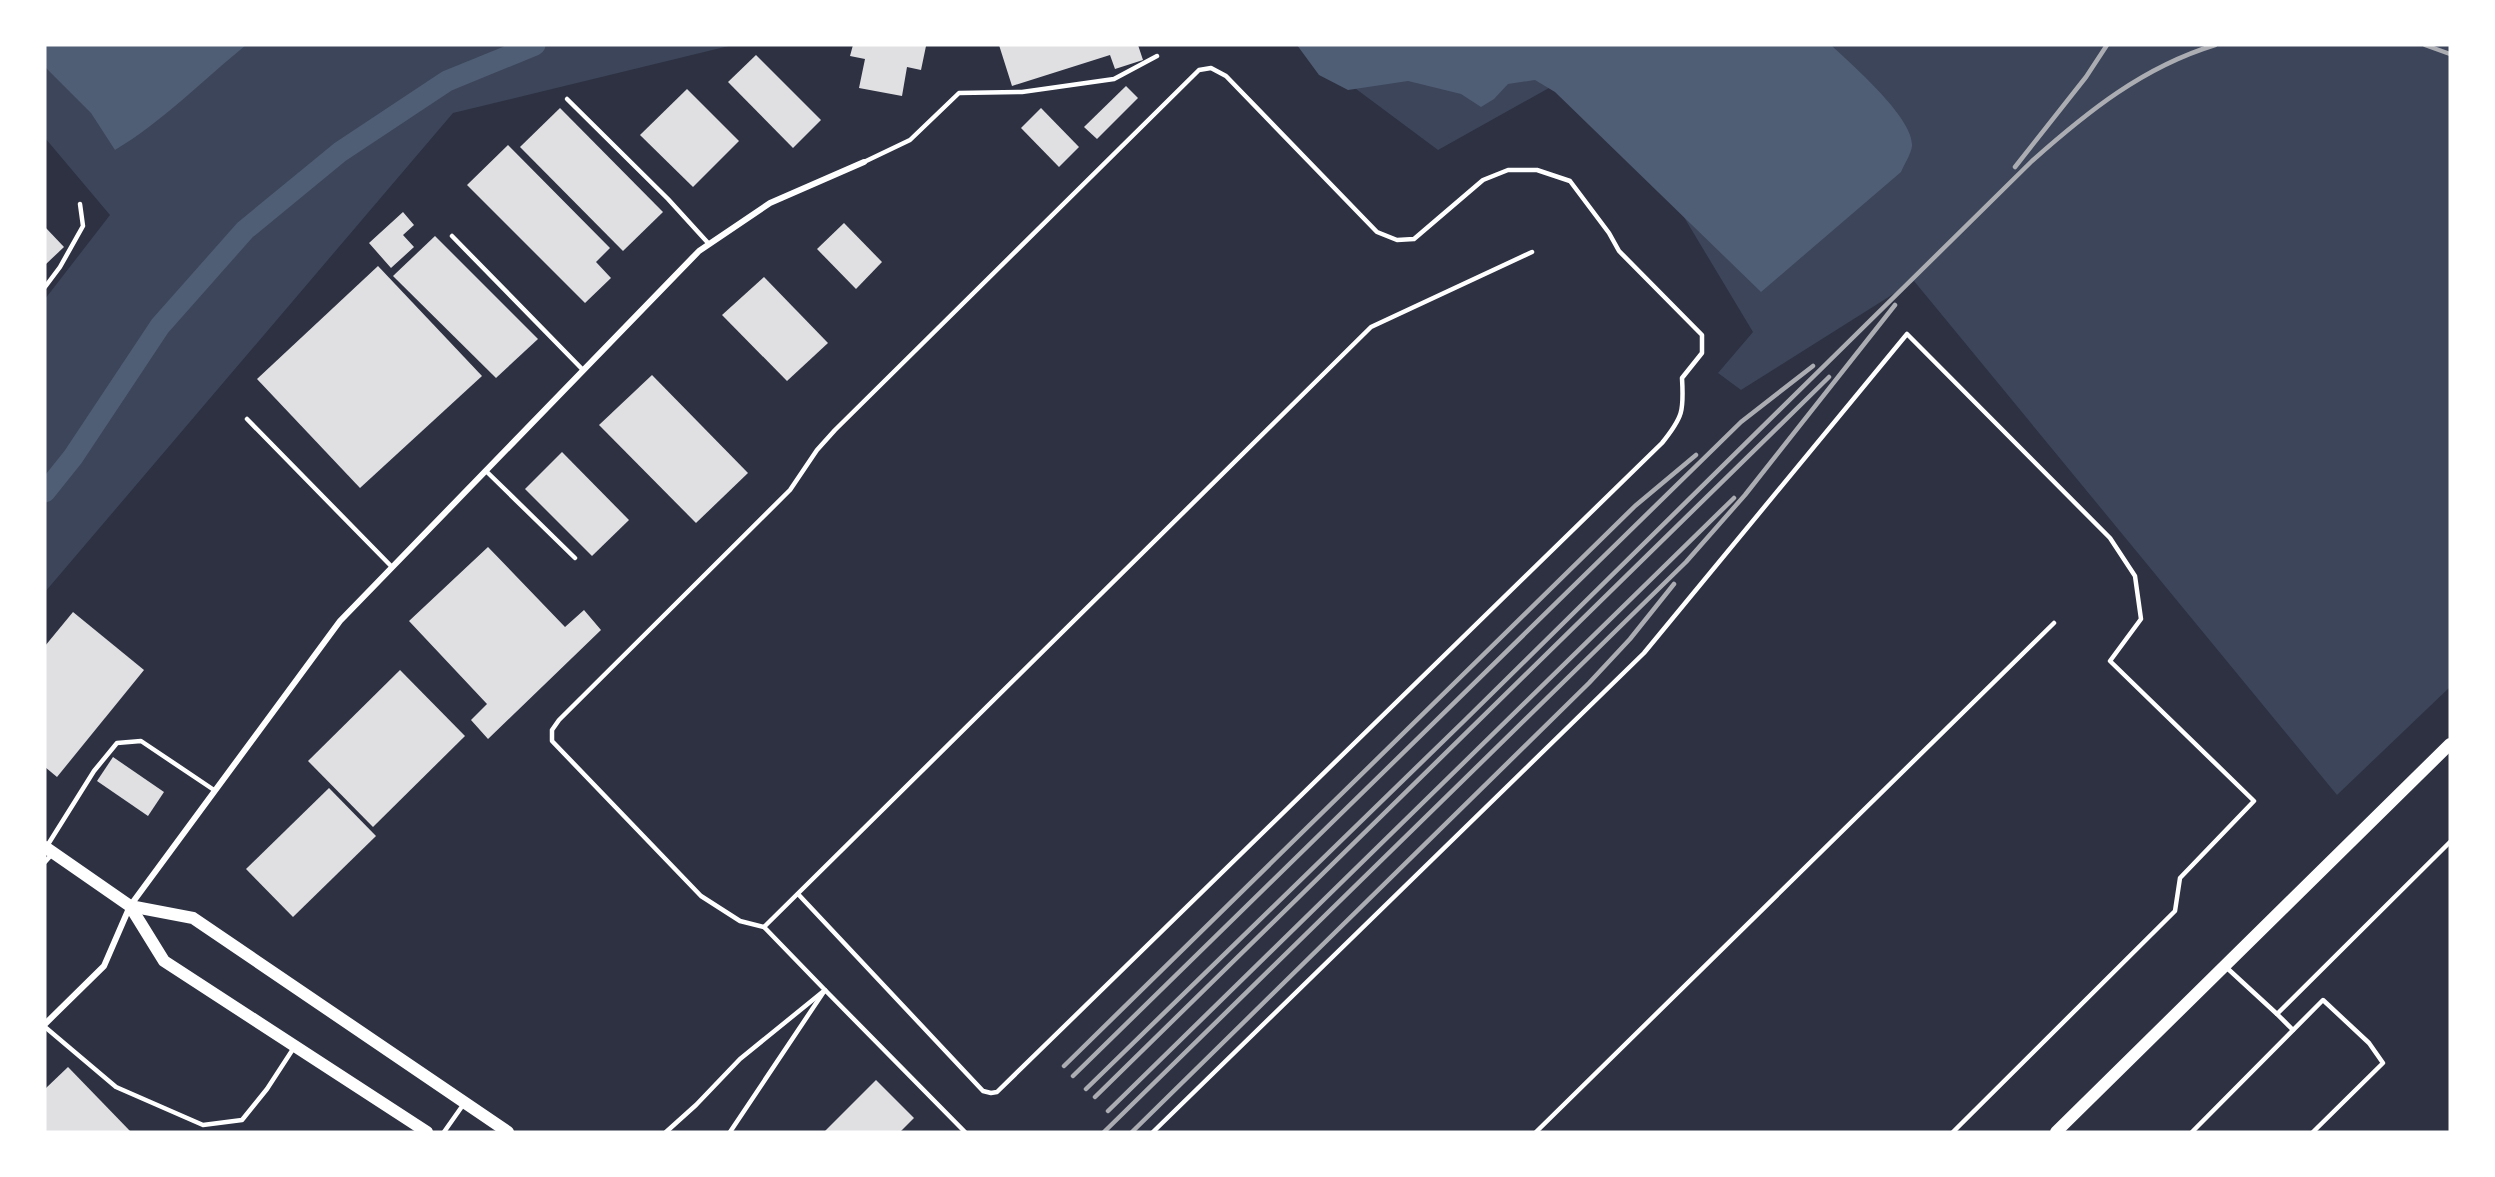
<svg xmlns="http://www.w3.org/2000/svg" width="2495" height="1177" viewBox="0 0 2495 1177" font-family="Rubik,sans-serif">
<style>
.green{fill:#3c4559}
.water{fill:#4f5d75}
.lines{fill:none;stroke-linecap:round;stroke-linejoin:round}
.canal{stroke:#4f5d75;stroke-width:21}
.building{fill:#e0e0e3}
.service{stroke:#fff;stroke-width:4.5}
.minor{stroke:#fff;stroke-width:6}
.secondary{stroke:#fff;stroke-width:12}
.rail{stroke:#abadb3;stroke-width:4.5}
</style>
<rect width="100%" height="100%" fill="#2d3142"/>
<g class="green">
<polygon points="45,45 733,45 453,113 45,592 45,299 110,215 45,138"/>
<polygon points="1297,45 2450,45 2450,687 2337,795 1914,281 1741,390 1718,373 1753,332 1592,64 1438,150"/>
</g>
<g class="water">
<path d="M45 45H246C203 80 162 122 115 150L91 113 45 67Z"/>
<path d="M1297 45H1831C1851 64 1914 118 1912 146 1911 154 1904 165 1901 172L1761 292 1555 92 1535 80 1508 84 1494 99 1481 107 1461 94 1408 81 1348 90 1319 75Z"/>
</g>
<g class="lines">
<polyline class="canal" points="45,492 73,457 160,326 245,230 340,152 447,81 535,45"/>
</g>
<g class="building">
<polygon points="853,45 920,45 926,46 921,70 907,67 902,96 859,88 865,59 850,56"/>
<polygon points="999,45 1138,45 1143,60 1115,69 1110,55 1012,86"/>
<polygon points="756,55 821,120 793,148 728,82"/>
<polygon points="1126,86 1138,98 1097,139 1084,127"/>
<polygon points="687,89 739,141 693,187 640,135"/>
<polygon points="560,108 663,212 623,251 520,147"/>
<polygon points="1041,108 1079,147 1059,167 1021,128"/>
<polygon points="508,145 610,248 596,262 611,278 585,303 467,185"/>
<polygon points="403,212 414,225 403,235 414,247 391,268 369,243"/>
<polygon points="844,223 882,262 856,289 817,249"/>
<polygon points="45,227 64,247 45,265"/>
<polygon points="435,236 538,339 496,378 393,276"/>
<polygon points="378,266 482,376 360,488 257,379"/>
<polygon points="764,277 828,343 787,381 722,315"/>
<polygon points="652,375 748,473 696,523 599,425"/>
<polygon points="562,452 629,520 592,556 525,489"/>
<polygon points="488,547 565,627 584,610 601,630 488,739 471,720 487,704 409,621"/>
<polygon points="73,612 144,670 57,777 45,767 45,646"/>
<polygon points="400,670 465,736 373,827 308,761"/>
<polygon points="113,757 164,792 148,816 97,781"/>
<polygon points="329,788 376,836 293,917 246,869"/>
<polygon points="68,1067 131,1132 45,1132 45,1089"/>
<polygon points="876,1080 914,1118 900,1132 824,1132"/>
</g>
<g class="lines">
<g class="service">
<polyline points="567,99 668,199 709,244"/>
<polyline points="864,162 910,140 959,93 1022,92 1114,79 1157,56"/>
<polyline points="452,236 583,370"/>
<polyline points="45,287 60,267 83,226 80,204"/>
<polyline points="247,419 392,567"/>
<polyline points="486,471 575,558"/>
<polyline points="47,846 94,771 117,743 141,741 214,790"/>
<polyline points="45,862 53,853"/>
<path d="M764 927 740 921 701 896 552 741V730L559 720 790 490 817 450 835 430 1199 70 1211 68 1226 76 1377 232 1397 240 1414 239 1483 180 1508 170H1537L1570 181 1609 233 1619 251 1702 335V353L1682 378C1684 411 1683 417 1662 443L997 1092 991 1093 983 1091 798 894"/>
<polyline points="2227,968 2277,1014 2450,842"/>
<polyline points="2277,1014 2293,1030"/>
<polyline points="45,1027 116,1087 203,1125 242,1120 267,1089 295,1046"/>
<polyline points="444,1132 463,1105"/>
<polyline points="666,1132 696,1105 740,1059 825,990 764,927 1371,327 1532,252"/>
<polyline points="730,1132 825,990 965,1132"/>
<polyline points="1153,1132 1644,653 1907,334 2110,538 2135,576 2141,619 2110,661 2254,801 2180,878 2175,911 1953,1132"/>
<polyline points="1536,1132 2054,623"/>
<polyline points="2192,1132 2323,1000 2369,1043 2383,1063 2313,1132"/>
</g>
<polyline class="minor" points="45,1024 104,966 130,906 340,621 699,251 770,203 864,162"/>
<g class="secondary">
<polyline points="45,847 130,906 164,961 427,1132"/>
<polyline points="130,906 193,918 508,1132"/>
<polyline points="2056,1132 2450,744"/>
</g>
<g class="rail">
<polyline points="2425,45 2450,54"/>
<polyline points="2015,167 2086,77 2107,45"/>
<polyline points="1064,1066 1635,506 1696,455"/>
<polyline points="1073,1076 1741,422 1813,366"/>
<path d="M1086 1089 1464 721 2032 161C2087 112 2143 67 2215 45"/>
<polyline points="1095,1097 1829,377"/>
<polyline points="1108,1111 1734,498"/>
<polyline points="1104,1132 1686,562 1745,495 1895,305"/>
<polyline points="1132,1132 1589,683 1630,639 1674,584"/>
</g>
</g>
<rect width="2495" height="1177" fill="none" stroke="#ffffff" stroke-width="93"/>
</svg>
